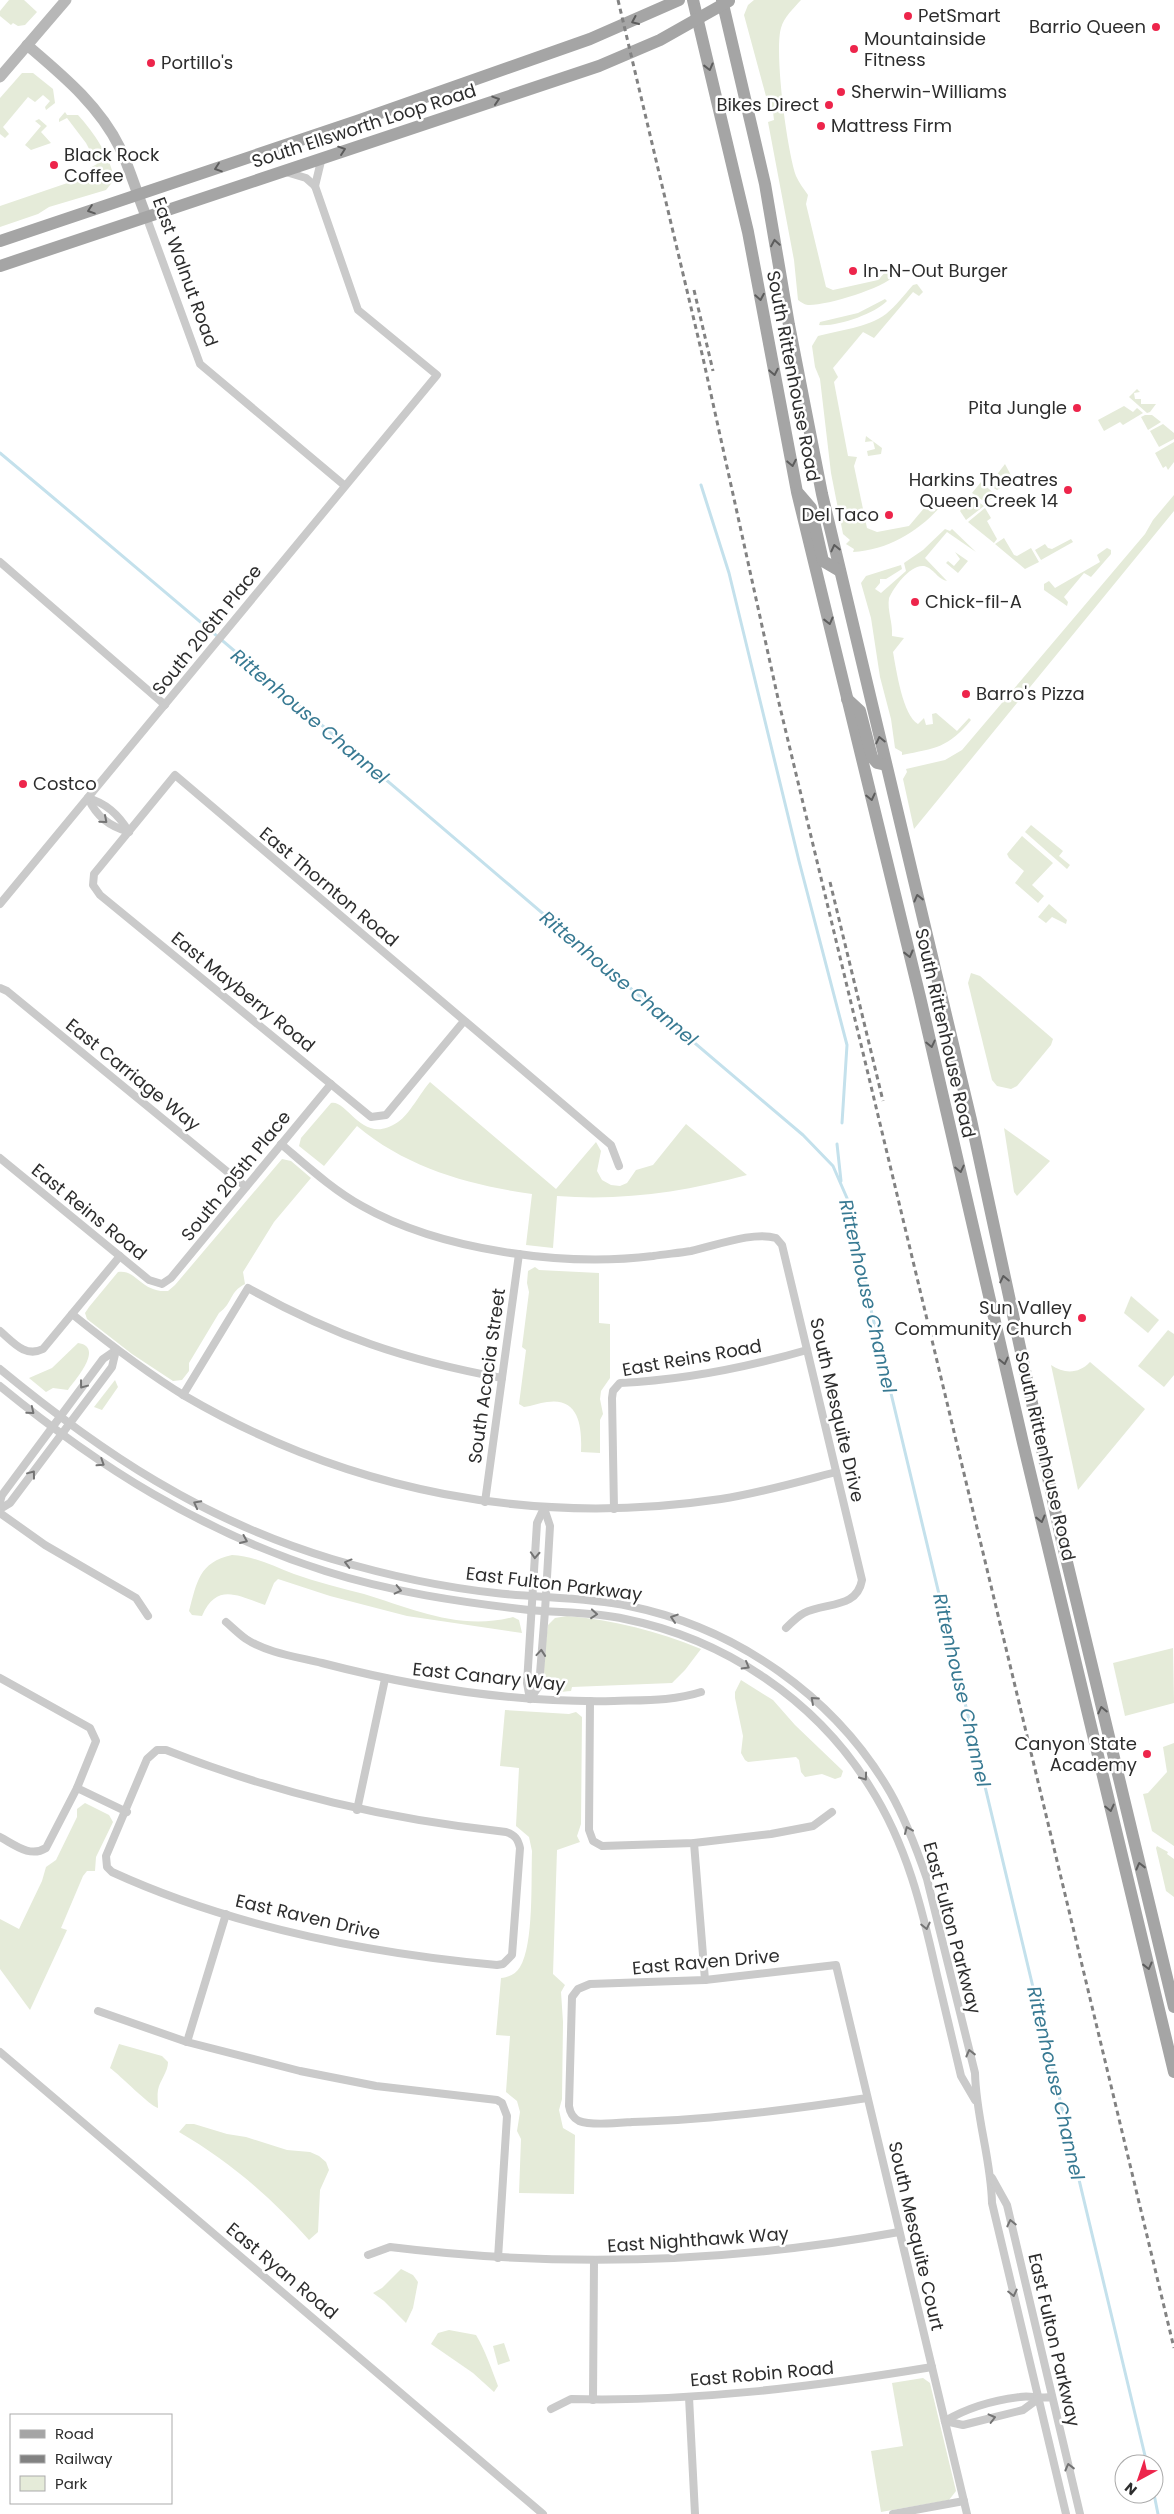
<svg xmlns="http://www.w3.org/2000/svg" width="1174" height="2514" viewBox="0 0 1174 2514" font-family="Poppins,sans-serif">
<style>
.green{fill:#e5ebd9}
.lines{fill:none;stroke-linecap:round;stroke-linejoin:round}
.stream{stroke:#c4e1ec;stroke-width:3}
.street{stroke:#cacaca;stroke-width:8}
.secondary{stroke:#b7b7b7;stroke-width:11}
.primary{stroke:#a5a5a5;stroke-width:12}
.rail{stroke:#828282;stroke-width:3;stroke-dasharray:5 4;stroke-linecap:butt}
.oneway{stroke:#5d5d5d}
.oneway2{stroke:#747474}
.poi-dot{fill:#ed254b;stroke:#fff;stroke-width:2}
.labels{text-anchor:middle;stroke-width:5;stroke-linejoin:round;paint-order:stroke}
.poi-label{font-size:18px;fill:#2d2d2d;stroke:#fff;text-anchor:start}
.street-label{font-size:18px;fill:#2d2d2d;stroke:#fff}
.water-label{font-size:19px;font-style:italic;fill:#377992;stroke:#fff}
</style>
<rect width="100%" height="100%" fill="#fff"/>
<g class="green">
<polygon points="9,0 24,0 37,12 25,25 18,26 13,23 11,25 0,16 0,11"/>
<path d="M754 0H801C793 9 784 17 781 28 774 52 787 151 796 176 799 183 804 189 808 195L806 204 826 287 833 290 878 280 889 268 893 270 892 272 894 276C884 288 825 306 808 305 805 305 801 302 798 300L794 260 768 122 774 120 773 112H766L767 100 744 15 748 5Z"/>
<polygon points="22,73 33,73 53,89 55,103 46,110 45,107 50,101 43,95 35,102 28,97 3,127 9,134 5,138 0,134 0,98"/>
<path d="M65 112 67 115H78C93 131 112 159 114 180L106 190 49 207 38 214 0 227V206L85 177 89 174 90 168 97 164 86 143 67 118 59 122V119Z"/>
<polygon points="39,119 47,126 41,132 51,143 31,150 25,145 41,126 35,121"/>
<path d="M917 284 923 292 919 296 913 292 874 338 863 332 833 368 838 377 834 382 848 456 857 457 854 466 867 528 877 532 909 526 931 500 941 506C918 532 888 550 853 552L854 549 846 544 850 540 843 534 831 473 820 379 815 367 812 346 818 336C840 330 867 328 886 314 896 306 904 295 913 285Z"/>
<path d="M885 299 887 301C874 314 837 327 819 325L820 322 858 313Z"/>
<polygon points="1137,389 1140,392 1134,393 1135,399 1141,399 1141,404 1156,404 1150,412 1147,413 1129,397"/>
<polygon points="1124,406 1133,412 1137,408 1143,413 1123,425 1120,422 1104,431 1098,420"/>
<polygon points="1145,415 1152,415 1161,422 1148,430 1141,417"/>
<polygon points="1163,424 1174,433 1174,439 1159,447 1150,431"/>
<polygon points="866,436 882,448 881,454 868,456 867,451 875,449 873,441 865,442"/>
<polygon points="1174,442 1174,462 1168,470 1166,466 1163,468 1155,453"/>
<polygon points="1005,464 1014,481 997,490 989,485"/>
<polygon points="981,482 997,496 985,502 972,493"/>
<polygon points="1174,495 1174,511 914,829 903,779 907,772 906,769 945,760 962,750 1145,534 1153,520"/>
<polygon points="970,496 984,506 966,520 960,511"/>
<polygon points="985,508 991,518 987,521 997,539 994,543 968,522"/>
<path d="M945 529 950 531 952 529 976 552 947 532 925 558 947 581C940 580 935 572 929 568 914 558 894 587 889 598 887 611 893 622 892 636L904 638 893 652C896 669 903 716 918 724L924 718 926 725 933 724 932 714 936 713 957 731 969 718 971 720C948 748 936 748 902 755V752L895 748 891 719 880 677 871 618 861 583 866 576 901 565 902 569 886 579H880V583L875 589 881 593 906 571 904 563 923 550Z"/>
<polygon points="1004,538 1014,555 1017,556 1031,548 1039,562 1025,569 995,544"/>
<polygon points="1071,539 1073,542 1041,560 1035,550 1045,544 1048,548 1052,549"/>
<polygon points="1107,548 1111,550 1111,554 1091,577 1084,573 1064,597 1068,602 1067,606 1044,590 1044,584 1049,581 1055,588 1100,562 1097,555"/>
<polygon points="955,552 968,561 958,573 946,563 948,561 954,566 960,559"/>
<polygon points="1031,825 1063,851 1059,856 1070,865 1067,869 1025,832"/>
<polygon points="1022,836 1053,863 1032,885 1044,896 1038,903 1015,883 1024,871 1009,858 1007,854"/>
<polygon points="1049,904 1067,920 1066,924 1052,917 1046,923 1038,917"/>
<polygon points="971,973 980,976 1053,1039 1051,1045 1017,1086 1011,1089 997,1086 992,1080 968,983"/>
<path d="M430 1082 556 1189 596 1142 601 1151 597 1171 602 1180 611 1185 620 1186 627 1183 636 1170 653 1165 686 1124 747 1175C683 1192 623 1201 557 1196L553 1248 526 1245 532 1194C469 1185 407 1168 357 1126L324 1166 299 1146 301 1138 331 1103C348 1099 362 1147 398 1122 409 1115 421 1092 430 1082Z"/>
<polygon points="1004,1128 1050,1161 1017,1196 1014,1192"/>
<path d="M282 1159 291 1161 311 1178 274 1222 243 1272 245 1284C229 1292 233 1303 219 1313L189 1363V1371L182 1380 173 1381 132 1354 87 1319 85 1313 89 1307 118 1272C137 1269 141 1293 168 1291L175 1285Z"/>
<path d="M535 1267 539 1270 599 1273V1323L610 1324V1378L601 1391 600 1399 603 1414 600 1420V1453L581 1452C582 1428 580 1397 547 1402 539 1403 532 1406 524 1407L519 1404 526 1350 522 1347 529 1292 527 1283 528 1271Z"/>
<polygon points="1131,1296 1159,1320 1148,1333 1124,1313"/>
<polygon points="1168,1330 1174,1334 1174,1375 1164,1387 1138,1366"/>
<path d="M78 1343C105 1347 75 1380 68 1390L53 1388 46 1392 29 1378 52 1368Z"/>
<path d="M1090 1362 1145 1409 1078 1490 1051 1365C1064 1374 1079 1374 1090 1362Z"/>
<polygon points="115,1380 118,1387 102,1410 94,1407"/>
<path d="M232 1555C254 1556 273 1566 294 1574 317 1582 340 1588 364 1594 413 1609 460 1631 513 1617L519 1620 522 1633 407 1616 330 1596 278 1579 274 1583 265 1605C238 1596 217 1582 202 1616L192 1615 189 1611C197 1582 199 1562 232 1555Z"/>
<path d="M567 1616C614 1620 657 1631 701 1649L685 1670 672 1683 572 1687 571 1691C565 1691 557 1693 552 1692 538 1692 547 1635 548 1625L555 1618Z"/>
<polygon points="1173,1648 1174,1703 1125,1716 1113,1663"/>
<polygon points="741,1680 773,1700 795,1725 843,1771 841,1777 835,1779 822,1774 805,1777 801,1772 799,1760 796,1757 748,1762 745,1760 741,1753 743,1736 735,1698 735,1692"/>
<path d="M505 1710 569 1714 576 1712 582 1717 581 1824 577 1836 580 1842 557 1850 553 1974 565 1985 561 1992 563 2022 562 2099 559 2110 563 2128 575 2135 574 2194 519 2193 521 2139 517 2131 520 2112 517 2101 506 2092 510 2036 496 2035 501 1978C509 1977 516 1974 520 1967 534 1945 531 1879 532 1851L529 1837 516 1826 519 1768 500 1766Z"/>
<polygon points="1174,1743 1174,1846 1152,1831 1143,1794 1148,1793 1167,1772 1163,1747"/>
<polygon points="85,1803 109,1815 113,1822 96,1857 95,1871 87,1871 83,1876 61,1928 67,1930 30,2010 0,1969 0,1919 19,1929 42,1881 46,1867 56,1860 77,1817 77,1809"/>
<polygon points="1157,1846 1168,1852 1167,1854 1174,1859 1174,1897 1166,1891 1156,1848"/>
<path d="M119 2044 162 2056 168 2062C168 2072 160 2080 158 2090 157 2095 158 2102 158 2108 150 2106 120 2075 110 2068Z"/>
<path d="M186 2124H194L227 2134 246 2137 287 2150 310 2152 319 2156 326 2162 329 2170 320 2190 318 2232 309 2240C271 2197 229 2161 179 2132Z"/>
<polygon points="401,2269 413,2275 418,2282 413,2308 406,2323 384,2301 373,2293 382,2288"/>
<path d="M449 2330 476 2335C485 2350 492 2370 498 2386L494 2392 473 2373 431 2344 438 2333Z"/>
<polygon points="504,2343 510,2361 498,2365 493,2346"/>
<polygon points="923,2378 930,2383 956,2491 949,2500 881,2512 871,2451 903,2446 892,2383"/>
</g>
<g class="lines">
<g class="stream">
<path d="M0 453C269 678 535 908 803 1135L833 1166 850 1205 867 1293 1147 2464"/>
<polyline points="701,485 729,573 799,861 847,1045 842,1123"/>
<polyline points="837,1144 841,1181"/>
<polyline points="1154,2494 1158,2514"/>
</g>
<g class="street">
<polyline points="315,186 322,157"/>
<polyline points="146,216 200,364 344,485"/>
<polyline points="0,562 165,705"/>
<path d="M88 798C97 817 109 826 129 832"/>
<path d="M88 798C106 803 119 815 129 832"/>
<polyline points="0,904 437,375 358,310 315,186 306,178 286,172"/>
<polyline points="0,988 7,991 246,1187"/>
<polyline points="464,1021 386,1115 371,1117 100,895 93,885 94,874 175,775 611,1145 619,1166"/>
<path d="M281 1144C307 1166 333 1190 362 1206 441 1251 565 1267 653 1256 666 1254 679 1253 691 1251 715 1246 753 1231 776 1238L782 1245 862 1580C857 1609 826 1602 804 1613 798 1616 791 1623 786 1628"/>
<polyline points="0,1158 149,1280 162,1284 171,1278 331,1084"/>
<path d="M72 1314C108 1343 145 1372 185 1396 349 1492 533 1527 721 1499 760 1493 798 1482 836 1472"/>
<path d="M0 1331C13 1342 25 1358 43 1349L120 1256"/>
<path d="M0 1369C102 1453 204 1521 332 1559 386 1575 440 1587 496 1593 540 1598 586 1597 629 1606 737 1628 835 1697 890 1792 906 1820 917 1850 927 1879L975 2073C976 2118 991 2158 992 2203L1066 2514"/>
<path d="M0 1386C99 1467 202 1532 325 1571 391 1592 460 1602 529 1610 561 1613 593 1612 625 1619 725 1639 816 1700 870 1787 907 1845 922 1908 937 1975 945 2009 953 2042 961 2076L975 2100"/>
<path d="M183 1395 248 1288C334 1336 405 1360 502 1378"/>
<polyline points="0,1502 2,1495 103,1359 116,1350"/>
<polyline points="485,1502 519,1254"/>
<polyline points="0,1509 10,1503 112,1367 116,1350"/>
<path d="M614 1509 612 1398 613 1391 620 1383C685 1380 745 1368 807 1350"/>
<polyline points="0,1513 45,1545 136,1598 148,1616"/>
<path d="M226 1622C232 1627 239 1634 246 1639 267 1653 298 1657 322 1663 418 1688 514 1703 614 1701 643 1700 674 1701 701 1692"/>
<path d="M0 1678 90 1728 96 1741 77 1788 46 1848C30 1858 15 1845 0 1837"/>
<polyline points="530,1699 539,1686 545,1611 550,1526 544,1508"/>
<polyline points="530,1699 527,1683 537,1523 544,1508"/>
<polyline points="590,1701 589,1830 593,1841 602,1846 694,1843 771,1834 813,1826 832,1812"/>
<path d="M157 1750H166C278 1794 387 1819 506 1832 515 1835 518 1839 520 1848L512 1955 503 1964 497 1965C366 1953 232 1927 112 1872L107 1867 106 1856 147 1759Z"/>
<polyline points="77,1788 127,1812"/>
<polyline points="357,1810 385,1679"/>
<polyline points="694,1843 705,1980"/>
<polyline points="98,2011 187,2042 300,2071 376,2086 497,2100 502,2103 507,2116 498,2258"/>
<polyline points="187,2042 226,1914"/>
<polyline points="0,2052 543,2514"/>
<path d="M867 2098C789 2110 711 2120 632 2122 619 2123 591 2126 579 2121 573 2118 570 2113 569 2106L572 1997 578 1989 590 1984 705 1980 836 1965 967 2514"/>
<polyline points="992,2178 1007,2205 1080,2514"/>
<path d="M368 2255 390 2247C560 2268 730 2263 899 2232"/>
<polyline points="689,2397 695,2514"/>
<polyline points="593,2400 594,2261"/>
<path d="M551 2409 571 2399C693 2402 812 2387 932 2367"/>
<path d="M945 2421C967 2408 995 2400 1020 2397 1030 2395 1038 2399 1052 2397"/>
<polyline points="945,2421 963,2425 1023,2410 1038,2399"/>
<polyline points="893,2514 964,2501"/>
</g>
<g class="secondary">
<path d="M27 45C62 75 99 105 120 148 130 169 137 194 146 216"/>
<polyline points="0,77 66,0"/>
</g>
<g class="primary">
<polyline points="693,0 748,232 797,492 920,997 1023,1443 1174,2072"/>
<polyline points="722,0 765,184 789,325 822,494 971,1120 1060,1533 1174,2007"/>
<polyline points="0,241 360,120 590,39 679,0"/>
<polyline points="0,266 599,66 660,40 729,1"/>
<polyline points="799,494 811,508 823,561 840,571"/>
<polyline points="847,699 860,711 872,757 877,763 886,765"/>
</g>
<g class="rail">
<polyline points="618,0 703,358 779,703 1174,2348"/>
<polyline points="694,290 713,371"/>
<polyline points="830,882 883,1101"/>
</g>
</g>
<defs><path id="oneway-chevron" d="M-2-3.5L2.5 0L-2 3.5" fill="none" stroke-width="1.6" stroke-linecap="round" stroke-linejoin="round" transform="scale(1.25)"/></defs>
<g class="oneway">
<use href="#oneway-chevron" transform="translate(635 21) rotate(156)"/>
<use href="#oneway-chevron" transform="translate(709 67) rotate(76)"/>
<use href="#oneway-chevron" transform="translate(496 100) rotate(-18)"/>
<use href="#oneway-chevron" transform="translate(342 150) rotate(-19)"/>
<use href="#oneway-chevron" transform="translate(218 168) rotate(161)"/>
<use href="#oneway-chevron" transform="translate(91 210) rotate(161)"/>
<use href="#oneway-chevron" transform="translate(775 243) rotate(-99)"/>
<use href="#oneway-chevron" transform="translate(760 297) rotate(80)"/>
<use href="#oneway-chevron" transform="translate(774 372) rotate(79)"/>
<use href="#oneway-chevron" transform="translate(792 463) rotate(79)"/>
<use href="#oneway-chevron" transform="translate(835 548) rotate(-103)"/>
<use href="#oneway-chevron" transform="translate(829 621) rotate(76)"/>
<use href="#oneway-chevron" transform="translate(880 740) rotate(-103)"/>
<use href="#oneway-chevron" transform="translate(871 797) rotate(77)"/>
<use href="#oneway-chevron" transform="translate(918 898) rotate(-104)"/>
<use href="#oneway-chevron" transform="translate(909 954) rotate(76)"/>
<use href="#oneway-chevron" transform="translate(931 1044) rotate(77)"/>
<use href="#oneway-chevron" transform="translate(960 1169) rotate(77)"/>
<use href="#oneway-chevron" transform="translate(1004 1279) rotate(-102)"/>
<use href="#oneway-chevron" transform="translate(1004 1361) rotate(77)"/>
<use href="#oneway-chevron" transform="translate(1041 1519) rotate(76)"/>
<use href="#oneway-chevron" transform="translate(1102 1710) rotate(-103)"/>
<use href="#oneway-chevron" transform="translate(1110 1808) rotate(77)"/>
<use href="#oneway-chevron" transform="translate(1140 1866) rotate(-104)"/>
<use href="#oneway-chevron" transform="translate(1148 1966) rotate(76)"/>
</g>
<g class="oneway2">
<use href="#oneway-chevron" transform="translate(104 820) rotate(41)"/>
<use href="#oneway-chevron" transform="translate(83 1385) rotate(127)"/>
<use href="#oneway-chevron" transform="translate(31 1411) rotate(39)"/>
<use href="#oneway-chevron" transform="translate(101 1463) rotate(33)"/>
<use href="#oneway-chevron" transform="translate(32 1474) rotate(-53)"/>
<use href="#oneway-chevron" transform="translate(197 1504) rotate(-152)"/>
<use href="#oneway-chevron" transform="translate(244 1540) rotate(24)"/>
<use href="#oneway-chevron" transform="translate(535 1555) rotate(93)"/>
<use href="#oneway-chevron" transform="translate(348 1563) rotate(-165)"/>
<use href="#oneway-chevron" transform="translate(398 1590) rotate(13)"/>
<use href="#oneway-chevron" transform="translate(594 1614) rotate(5)"/>
<use href="#oneway-chevron" transform="translate(674 1618) rotate(-162)"/>
<use href="#oneway-chevron" transform="translate(541 1653) rotate(-85)"/>
<use href="#oneway-chevron" transform="translate(746 1666) rotate(30)"/>
<use href="#oneway-chevron" transform="translate(814 1700) rotate(-138)"/>
<use href="#oneway-chevron" transform="translate(864 1777) rotate(54)"/>
<use href="#oneway-chevron" transform="translate(908 1830) rotate(-113)"/>
<use href="#oneway-chevron" transform="translate(926 1926) rotate(77)"/>
<use href="#oneway-chevron" transform="translate(970 2053) rotate(-104)"/>
<use href="#oneway-chevron" transform="translate(1011 2223) rotate(-103)"/>
<use href="#oneway-chevron" transform="translate(1013 2293) rotate(77)"/>
<use href="#oneway-chevron" transform="translate(992 2418) rotate(-14)"/>
<use href="#oneway-chevron" transform="translate(1069 2467) rotate(-104)"/>
</g>
<g class="poi-dot">
<circle cx="908" cy="16" r="5"/>
<circle cx="1156" cy="27" r="5"/>
<circle cx="854" cy="49" r="5"/>
<circle cx="151" cy="63" r="5"/>
<circle cx="841" cy="92" r="5"/>
<circle cx="829" cy="105" r="5"/>
<circle cx="821" cy="126" r="5"/>
<circle cx="54" cy="165" r="5"/>
<circle cx="853" cy="271" r="5"/>
<circle cx="1077" cy="408" r="5"/>
<circle cx="1068" cy="490" r="5"/>
<circle cx="889" cy="515" r="5"/>
<circle cx="915" cy="602" r="5"/>
<circle cx="966" cy="694" r="5"/>
<circle cx="23" cy="784" r="5"/>
<circle cx="1082" cy="1318" r="5"/>
<circle cx="1147" cy="1754" r="5"/>
</g>
<g class="labels">
<g class="poi-label">
<text x="918" y="22">PetSmart</text>
<text x="1146" y="33" text-anchor="end">Barrio Queen</text>
<text x="864" y="45">Mountainside<tspan x="864" dy="21">Fitness</tspan></text>
<text x="161" y="69">Portillo's</text>
<text x="851" y="98">Sherwin-Williams</text>
<text x="819" y="111" text-anchor="end">Bikes Direct</text>
<text x="831" y="132">Mattress Firm</text>
<text x="64" y="161">Black Rock<tspan x="64" dy="21">Coffee</tspan></text>
<text x="863" y="277">In-N-Out Burger</text>
<text x="1067" y="414" text-anchor="end">Pita Jungle</text>
<text x="1058" y="486" text-anchor="end">Harkins Theatres<tspan x="1058" dy="21">Queen Creek 14</tspan></text>
<text x="879" y="521" text-anchor="end">Del Taco</text>
<text x="925" y="608">Chick-fil-A</text>
<text x="976" y="700">Barro's Pizza</text>
<text x="33" y="790">Costco</text>
<text x="1072" y="1314" text-anchor="end">Sun Valley<tspan x="1072" dy="21">Community Church</tspan></text>
<text x="1137" y="1750" text-anchor="end">Canyon State<tspan x="1137" dy="21">Academy</tspan></text>
</g>
<g class="street-label">
<text transform="translate(364 126) rotate(-18)" y="6">South Ellsworth Loop Road</text>
<text transform="translate(185 272) rotate(70)" y="6">East Walnut Road</text>
<text transform="translate(793 376) rotate(79)" y="6">South Rittenhouse Road</text>
<text transform="translate(207 630) rotate(-51)" y="6">South 206th Place</text>
<text transform="translate(329 887) rotate(40)" y="6">East Thornton Road</text>
<text transform="translate(243 992) rotate(39)" y="6">East Mayberry Road</text>
<text transform="translate(945 1033) rotate(77)" y="6">South Rittenhouse Road</text>
<text transform="translate(133 1075) rotate(39)" y="6">East Carriage Way</text>
<text transform="translate(236 1176) rotate(-51)" y="6">South 205th Place</text>
<text transform="translate(89 1212) rotate(39)" y="6">East Reins Road</text>
<text transform="translate(692 1358) rotate(-10)" y="6">East Reins Road</text>
<text transform="translate(487 1376) rotate(-82)" y="6">South Acacia Street</text>
<text transform="translate(837 1410) rotate(77)" y="6">South Mesquite Drive</text>
<text transform="translate(1045 1456) rotate(77)" y="6">South Rittenhouse Road</text>
<text transform="translate(554 1584) rotate(7)" y="6">East Fulton Parkway</text>
<text transform="translate(489 1677) rotate(6)" y="6">East Canary Way</text>
<text transform="translate(308 1917) rotate(13)" y="6">East Raven Drive</text>
<text transform="translate(952 1928) rotate(75)" y="6">East Fulton Parkway</text>
<text transform="translate(706 1962) rotate(-5)" y="6">East Raven Drive</text>
<text transform="translate(916 2236) rotate(77)" y="6">South Mesquite Court</text>
<text transform="translate(698 2240) rotate(-4)" y="6">East Nighthawk Way</text>
<text transform="translate(282 2271) rotate(40)" y="6">East Ryan Road</text>
<text transform="translate(1054 2340) rotate(77)" y="6">East Fulton Parkway</text>
<text transform="translate(762 2374) rotate(-5)" y="6">East Robin Road</text>
</g>
<g class="water-label">
<text transform="translate(310 716) rotate(40)" y="7">Rittenhouse Channel</text>
<text transform="translate(619 978) rotate(40)" y="7">Rittenhouse Channel</text>
<text transform="translate(868 1296) rotate(77)" y="7">Rittenhouse Channel</text>
<text transform="translate(962 1690) rotate(77)" y="7">Rittenhouse Channel</text>
<text transform="translate(1056 2083) rotate(77)" y="7">Rittenhouse Channel</text>
</g>
</g>
<rect x="10" y="2414" width="162" height="90" fill="#ffffff" stroke="#ababab"/>
<rect x="20" y="2430" width="25" height="8" fill="#a5a5a5" stroke="#ababab"/>
<text x="55" y="2439" font-size="15" fill="#2d2d2d">Road</text>
<rect x="20" y="2455" width="25" height="8" fill="#828282" stroke="#ababab"/>
<text x="55" y="2464" font-size="15" fill="#2d2d2d">Railway</text>
<rect x="20" y="2476" width="25" height="15" fill="#e5ebd9" stroke="#ababab"/>
<text x="55" y="2489" font-size="15" fill="#2d2d2d">Park</text>
<g transform="translate(1139 2479) rotate(220)"><circle r="24" fill="#ffffff" stroke="#ababab"/>
<path d="M0-4L9 19L0 12L-9 19Z" fill="#ed254b"/>
<text y="-8" font-size="14" font-weight="bold" text-anchor="middle" fill="#2d2d2d">N</text>
</g>
</svg>
